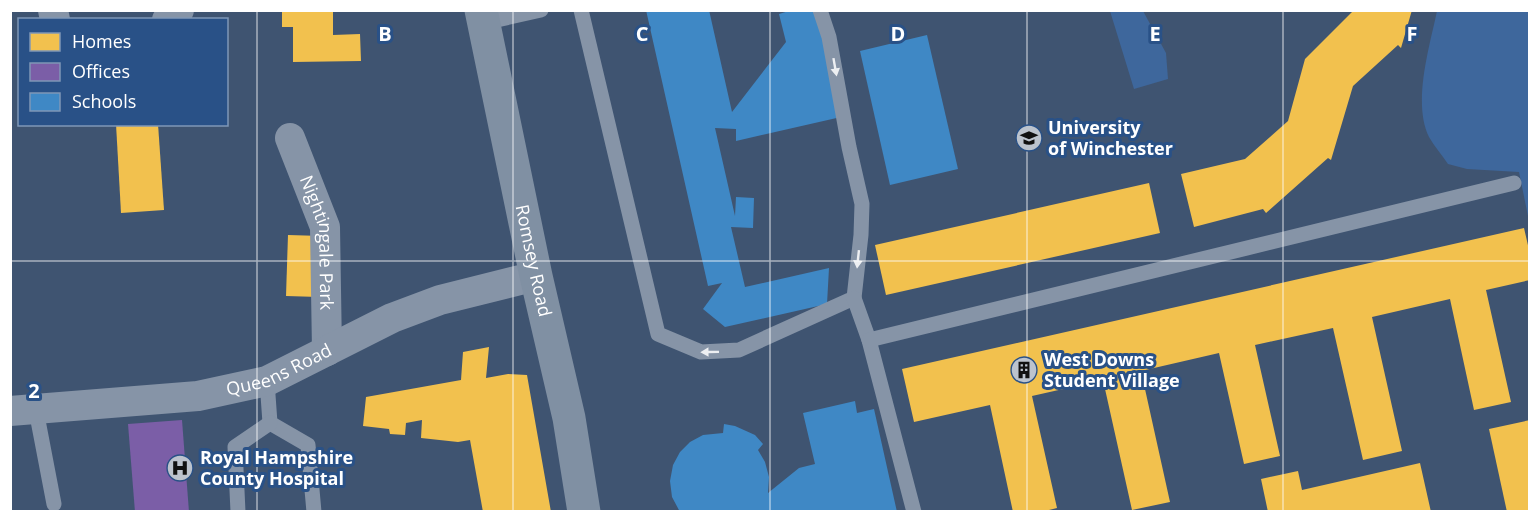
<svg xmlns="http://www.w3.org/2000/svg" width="1540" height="522" viewBox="0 0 1540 522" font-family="'Open Sans',sans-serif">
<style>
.green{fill:#3e679c}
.homes{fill:#f2c14e}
.offices{fill:#7b5ea7}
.schools{fill:#3f88c5}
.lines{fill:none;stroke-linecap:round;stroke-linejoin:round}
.service{stroke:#8694a7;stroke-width:15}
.minor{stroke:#8694a7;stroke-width:30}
.secondary{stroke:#8090a3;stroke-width:33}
.oneway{fill:#edeff2}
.grid{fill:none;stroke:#fff;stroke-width:1.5;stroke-opacity:0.55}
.labels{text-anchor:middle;stroke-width:6;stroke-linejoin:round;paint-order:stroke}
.poi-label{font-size:18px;font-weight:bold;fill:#fff;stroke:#295187;text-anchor:start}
.street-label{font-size:18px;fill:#fff;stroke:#295187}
.grid-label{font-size:20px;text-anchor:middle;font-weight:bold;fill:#fff;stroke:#295187;stroke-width:6;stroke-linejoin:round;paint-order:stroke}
</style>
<rect width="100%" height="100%" fill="#3f5471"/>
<g class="green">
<polygon points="1110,11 1143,11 1166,53 1168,79 1134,89"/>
<path d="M1437 11H1529V221L1519 172 1467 169 1448 164C1442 155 1434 146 1429 137 1412 103 1430 45 1437 11Z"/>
</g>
<g class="homes">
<polygon points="282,10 333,10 333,35 360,34 361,61 293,62 293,27 282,27"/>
<polygon points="1354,10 1412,10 1401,48 1398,45 1353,86 1331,160 1328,158 1266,213 1263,209 1194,227 1181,174 1245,159 1288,121 1305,59"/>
<polygon points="116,124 158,124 164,210 121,213"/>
<polygon points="1149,183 1160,233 886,295 875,245"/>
<polygon points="1524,228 1530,254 1530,280 1486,290 1511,402 1474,410 1450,299 1372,317 1402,451 1363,460 1333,328 1255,345 1280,456 1244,464 1219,353 1141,371 1170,502 1132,510 1103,380 1032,396 1057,508 1041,512 1013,512 990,405 914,422 902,369"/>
<polygon points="288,235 322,236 319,297 286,296"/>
<polygon points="489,347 486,378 508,374 527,375 551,512 483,512 470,440 458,442 421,438 422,420 406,423 405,435 390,434 389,429 363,426 366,397 461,380 463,352"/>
<polygon points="1530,420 1530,512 1507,512 1489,429"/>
<polygon points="1420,463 1431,512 1268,512 1261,479 1298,471 1302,490"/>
</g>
<polygon class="offices" points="182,420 189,512 135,512 128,424"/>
<g class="schools">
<polygon points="646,10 709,10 732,112 786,42 779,14 792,10 817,10 841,117 736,141 736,129 715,128 735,216 736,197 754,198 753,228 731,227 745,287 829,268 827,304 725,327 703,309 722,283 708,286"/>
<polygon points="927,35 958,169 890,185 860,51"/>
<polygon points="855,401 857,413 874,409 897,512 680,512 672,497 670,481 673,465 680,452 690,442 703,435 723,433 724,424 735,426 755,435 763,444 758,450 765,462 769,477 768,493 799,468 815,464 803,413"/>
</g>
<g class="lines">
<g class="service">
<polyline points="581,10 658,334 701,352 739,350 854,298 861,235 862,204 849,147 829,37 820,10"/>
<polyline points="483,23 541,10"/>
<polyline points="854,298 869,340 914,512"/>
<polyline points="869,340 1514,183"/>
<polyline points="267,381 270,423"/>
<polyline points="36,410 54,504"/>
<polyline points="270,423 308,445 314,512"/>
<polyline points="238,512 235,447 270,423"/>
</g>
<g class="minor">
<polyline points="53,10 55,20"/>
<polyline points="167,20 179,10"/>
<path id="s1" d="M290 138 325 227 327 351"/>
<path id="s2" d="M10 411 198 396 267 381 392 318 440 300 536 276"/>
</g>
<path class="secondary" id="s3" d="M481 10 536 276 569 418 584 512"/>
</g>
<defs><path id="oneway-solid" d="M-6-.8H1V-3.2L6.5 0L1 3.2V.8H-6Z" transform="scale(1.5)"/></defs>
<g class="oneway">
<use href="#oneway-solid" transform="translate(835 67) rotate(80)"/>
<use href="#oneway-solid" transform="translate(858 259) rotate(96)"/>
<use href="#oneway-solid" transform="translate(710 352) rotate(179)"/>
</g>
<path class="grid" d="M257 10V512M513 10V512M770 10V512M1027 10V512M1283 10V512M10 261H1530"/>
<defs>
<symbol id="university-disc" viewBox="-11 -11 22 22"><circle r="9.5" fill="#bcc3cd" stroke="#295187"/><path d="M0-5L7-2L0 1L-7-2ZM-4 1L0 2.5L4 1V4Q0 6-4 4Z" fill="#111"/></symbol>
<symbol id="building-disc" viewBox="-11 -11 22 22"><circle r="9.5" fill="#bcc3cd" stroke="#295187"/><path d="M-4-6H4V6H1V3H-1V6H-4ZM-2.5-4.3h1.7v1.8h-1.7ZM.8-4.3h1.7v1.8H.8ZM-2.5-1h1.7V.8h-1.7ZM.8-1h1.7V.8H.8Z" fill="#111"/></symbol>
<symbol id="hospital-disc" viewBox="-11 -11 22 22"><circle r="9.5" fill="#bcc3cd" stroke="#295187"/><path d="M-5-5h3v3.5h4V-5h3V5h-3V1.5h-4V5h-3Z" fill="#111"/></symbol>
</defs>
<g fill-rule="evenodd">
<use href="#university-disc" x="1014" y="123" width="30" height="30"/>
<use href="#building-disc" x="1009" y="355" width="30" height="30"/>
<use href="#hospital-disc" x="165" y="453" width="30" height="30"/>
</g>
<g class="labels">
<g class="poi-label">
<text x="1048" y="134">University<tspan x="1048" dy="21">of Winchester</tspan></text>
<text x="1044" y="366">West Downs<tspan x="1044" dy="21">Student Village</tspan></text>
<text x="200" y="464">Royal Hampshire<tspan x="200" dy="21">County Hospital</tspan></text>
</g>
<g class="street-label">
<text dy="6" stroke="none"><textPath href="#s1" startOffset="110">Nightingale Park</textPath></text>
<text dy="6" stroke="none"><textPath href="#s3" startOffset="256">Romsey Road</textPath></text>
<text dy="6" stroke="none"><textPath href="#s2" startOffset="274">Queens Road</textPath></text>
</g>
</g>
<g class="grid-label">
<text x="385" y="41">B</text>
<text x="642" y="41">C</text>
<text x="898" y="41">D</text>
<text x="1155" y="41">E</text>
<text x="1412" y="41">F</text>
<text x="34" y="398">2</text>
</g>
<rect width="1540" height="522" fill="none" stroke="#ffffff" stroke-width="24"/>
<rect x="18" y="18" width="210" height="108" fill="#295187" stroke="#7f97b7" stroke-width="1.5"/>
<rect x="30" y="33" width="30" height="18" fill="#f2c14e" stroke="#7f97b7" stroke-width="1.5"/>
<text x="72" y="48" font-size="18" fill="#ffffff">Homes</text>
<rect x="30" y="63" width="30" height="18" fill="#7b5ea7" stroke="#7f97b7" stroke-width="1.5"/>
<text x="72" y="78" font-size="18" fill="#ffffff">Offices</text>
<rect x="30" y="93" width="30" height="18" fill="#3f88c5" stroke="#7f97b7" stroke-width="1.5"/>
<text x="72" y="108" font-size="18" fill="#ffffff">Schools</text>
</svg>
